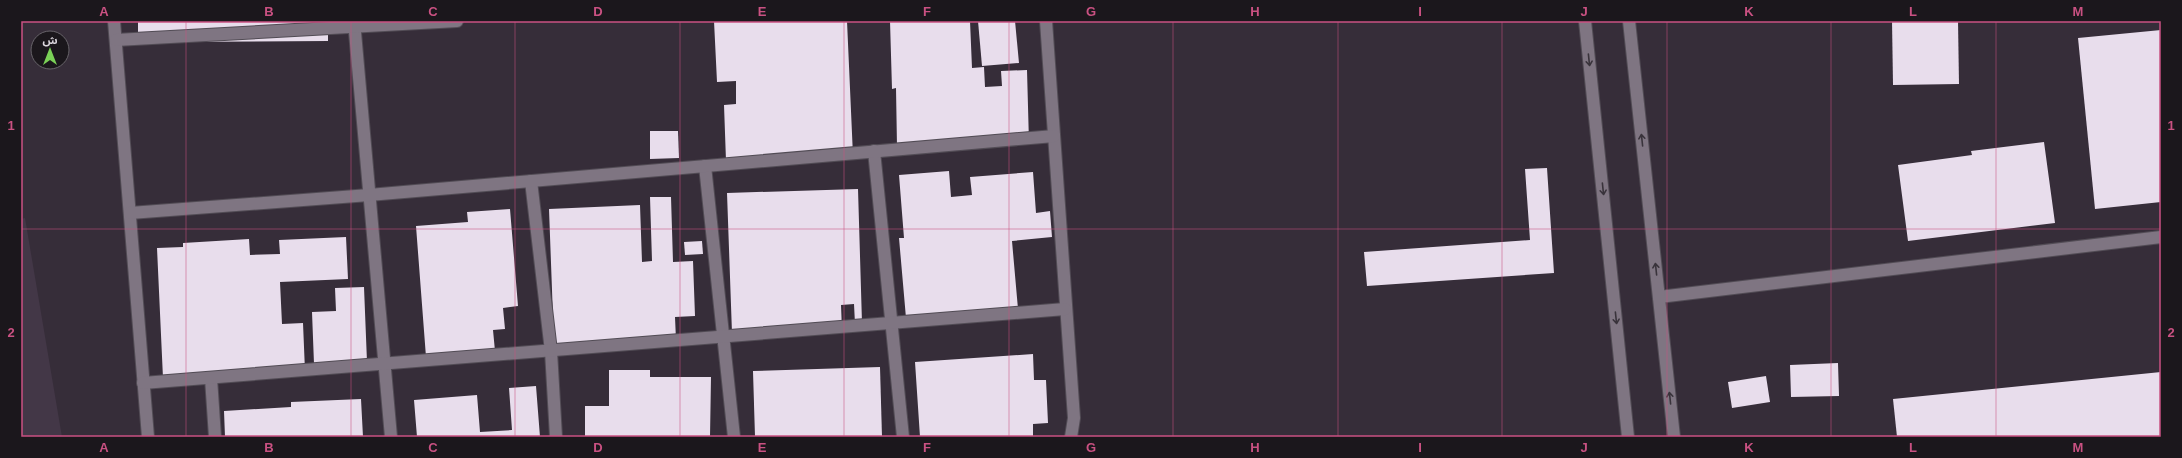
<svg xmlns="http://www.w3.org/2000/svg" width="2182" height="458" viewBox="0 0 2182 458" font-family="Arial,'Noto Sans Arabic',sans-serif">
<style>
.built{fill:#433747}
.building{fill:#e8ddec}
.lines{fill:none;stroke-linecap:round;stroke-linejoin:round}
.minor-casing{stroke:#524c55;stroke-width:14}
.secondary-casing{stroke:#524c55;stroke-width:14}
.minor{stroke:#7f7582;stroke-width:12}
.secondary{stroke:#7f7582;stroke-width:12}
.oneway{stroke:#39333b}
.grid{fill:none;stroke:#ca5182;stroke-width:1;stroke-opacity:0.55}
.neatline{fill:none;stroke:#ca5182;stroke-width:1.5}
.grid-label{font-size:13px;text-anchor:middle;font-weight:bold;fill:#ca5182}
</style>
<rect width="100%" height="100%" fill="#362d39"/>
<polygon class="built" points="25,218 62,437 21,437 21,219"/>
<g class="building">
<polygon points="138,21 328,21 328,41 138,42"/>
<polygon points="714,21 847,21 853,156 726,161 724,105 736,104 736,81 717,82"/>
<polygon points="890,21 970,21 972,68 984,67 985,87 1002,86 1001,71 1027,70 1029,143 897,147 896,88 892,89"/>
<polygon points="978,21 1015,21 1019,63 982,66"/>
<polygon points="1892,21 1958,21 1959,84 1893,85"/>
<polygon points="2161,30 2161,202 2095,209 2078,38"/>
<polygon points="650,131 678,131 679,158 650,159"/>
<polygon points="2044,142 2055,223 1908,241 1898,165 1972,155 1971,151"/>
<polygon points="1547,168 1554,273 1367,286 1364,252 1530,240 1525,169"/>
<polygon points="949,171 951,197 972,195 970,177 1033,172 1036,213 1050,211 1052,237 1012,241 1018,309 906,318 899,238 904,238 899,175"/>
<polygon points="858,189 862,323 855,324 854,304 841,305 842,330 732,333 727,193"/>
<polygon points="650,197 671,197 673,262 693,261 695,316 675,317 676,340 554,344 549,209 640,205 642,262 652,261"/>
<polygon points="510,209 518,306 503,308 505,329 493,330 495,351 426,357 416,226 468,222 467,212"/>
<polygon points="346,237 348,279 280,282 282,324 303,323 305,371 163,378 157,248 183,247 183,243 249,239 250,255 280,254 279,240"/>
<polygon points="702,241 703,254 685,255 684,242"/>
<polygon points="364,287 367,362 314,364 312,312 336,311 335,288"/>
<polygon points="1033,354 1034,380 1046,380 1048,423 1033,424 1033,437 920,437 915,362"/>
<polygon points="1838,363 1839,396 1791,397 1790,365"/>
<polygon points="880,367 882,437 755,437 753,371"/>
<polygon points="609,370 650,370 650,377 711,377 710,437 585,437 585,406 609,406"/>
<polygon points="2161,372 2161,437 1897,437 1893,399"/>
<polygon points="1766,376 1770,402 1732,408 1728,382"/>
<polygon points="536,386 540,437 417,437 414,400 477,395 480,432 512,430 509,388"/>
<polygon points="361,399 363,437 225,437 224,411 291,407 291,402"/>
</g>
<g class="lines">
<defs>
<g id="minor">
<polyline points="114,21 148,437"/>
<polyline points="354,21 391,437"/>
<polyline points="1046,21 1074,418 1071,437"/>
<polyline points="116,40 457,21"/>
<polyline points="874,151 903,437"/>
<polyline points="705,166 734,437"/>
<polyline points="531,181 551,351 556,437"/>
<polyline points="130,213 369,195 1054,136"/>
<polyline points="1659,297 2161,237"/>
<polyline points="211,378 215,437"/>
<polyline points="143,383 1065,309"/>
</g>
<g id="secondary">
<polyline points="1585,21 1628,437"/>
<polyline points="1629,21 1674,437"/>
</g>
</defs>
<use href="#minor" class="minor-casing"/>
<use href="#secondary" class="secondary-casing"/>
<use href="#minor" class="minor"/>
<use href="#secondary" class="secondary"/>
</g>
<defs><path id="oneway-shaft" d="M-6 0H5M1.5-3L5.5 0L1.5 3" fill="none" stroke-width="1.6" stroke-linecap="round" stroke-linejoin="round"/></defs>
<g class="oneway">
<use href="#oneway-shaft" transform="translate(1589 60) rotate(84)"/>
<use href="#oneway-shaft" transform="translate(1642 140) rotate(-96)"/>
<use href="#oneway-shaft" transform="translate(1603 189) rotate(84)"/>
<use href="#oneway-shaft" transform="translate(1656 269) rotate(-96)"/>
<use href="#oneway-shaft" transform="translate(1616 318) rotate(84)"/>
<use href="#oneway-shaft" transform="translate(1670 398) rotate(-96)"/>
</g>
<path class="grid" d="M186 21V437M351 21V437M515 21V437M680 21V437M844 21V437M1009 21V437M1173 21V437M1338 21V437M1502 21V437M1667 21V437M1831 21V437M1996 21V437M21 229H2161"/>
<rect width="2182" height="458" fill="none" stroke="#1b171c" stroke-width="44"/>
<g transform="translate(50 50)"><circle r="19" fill="#1b171c" stroke="#68646a"/>
<path d="M0-3L7 15L0 10L-7 15Z" fill="#7ad157"/>
<text y="-6" font-size="11" font-weight="bold" text-anchor="middle" fill="#dcd7de">ش</text>
</g>
<rect x="22" y="22" width="2138" height="414" class="neatline"/>
<g class="grid-label">
<text x="104" y="16">A</text>
<text x="269" y="16">B</text>
<text x="433" y="16">C</text>
<text x="598" y="16">D</text>
<text x="762" y="16">E</text>
<text x="927" y="16">F</text>
<text x="1091" y="16">G</text>
<text x="1255" y="16">H</text>
<text x="1420" y="16">I</text>
<text x="1584" y="16">J</text>
<text x="1749" y="16">K</text>
<text x="1913" y="16">L</text>
<text x="2078" y="16">M</text>
<text x="11" y="130">1</text>
<text x="2171" y="130">1</text>
<text x="11" y="337">2</text>
<text x="2171" y="337">2</text>
<text x="104" y="452">A</text>
<text x="269" y="452">B</text>
<text x="433" y="452">C</text>
<text x="598" y="452">D</text>
<text x="762" y="452">E</text>
<text x="927" y="452">F</text>
<text x="1091" y="452">G</text>
<text x="1255" y="452">H</text>
<text x="1420" y="452">I</text>
<text x="1584" y="452">J</text>
<text x="1749" y="452">K</text>
<text x="1913" y="452">L</text>
<text x="2078" y="452">M</text>
</g>
</svg>
